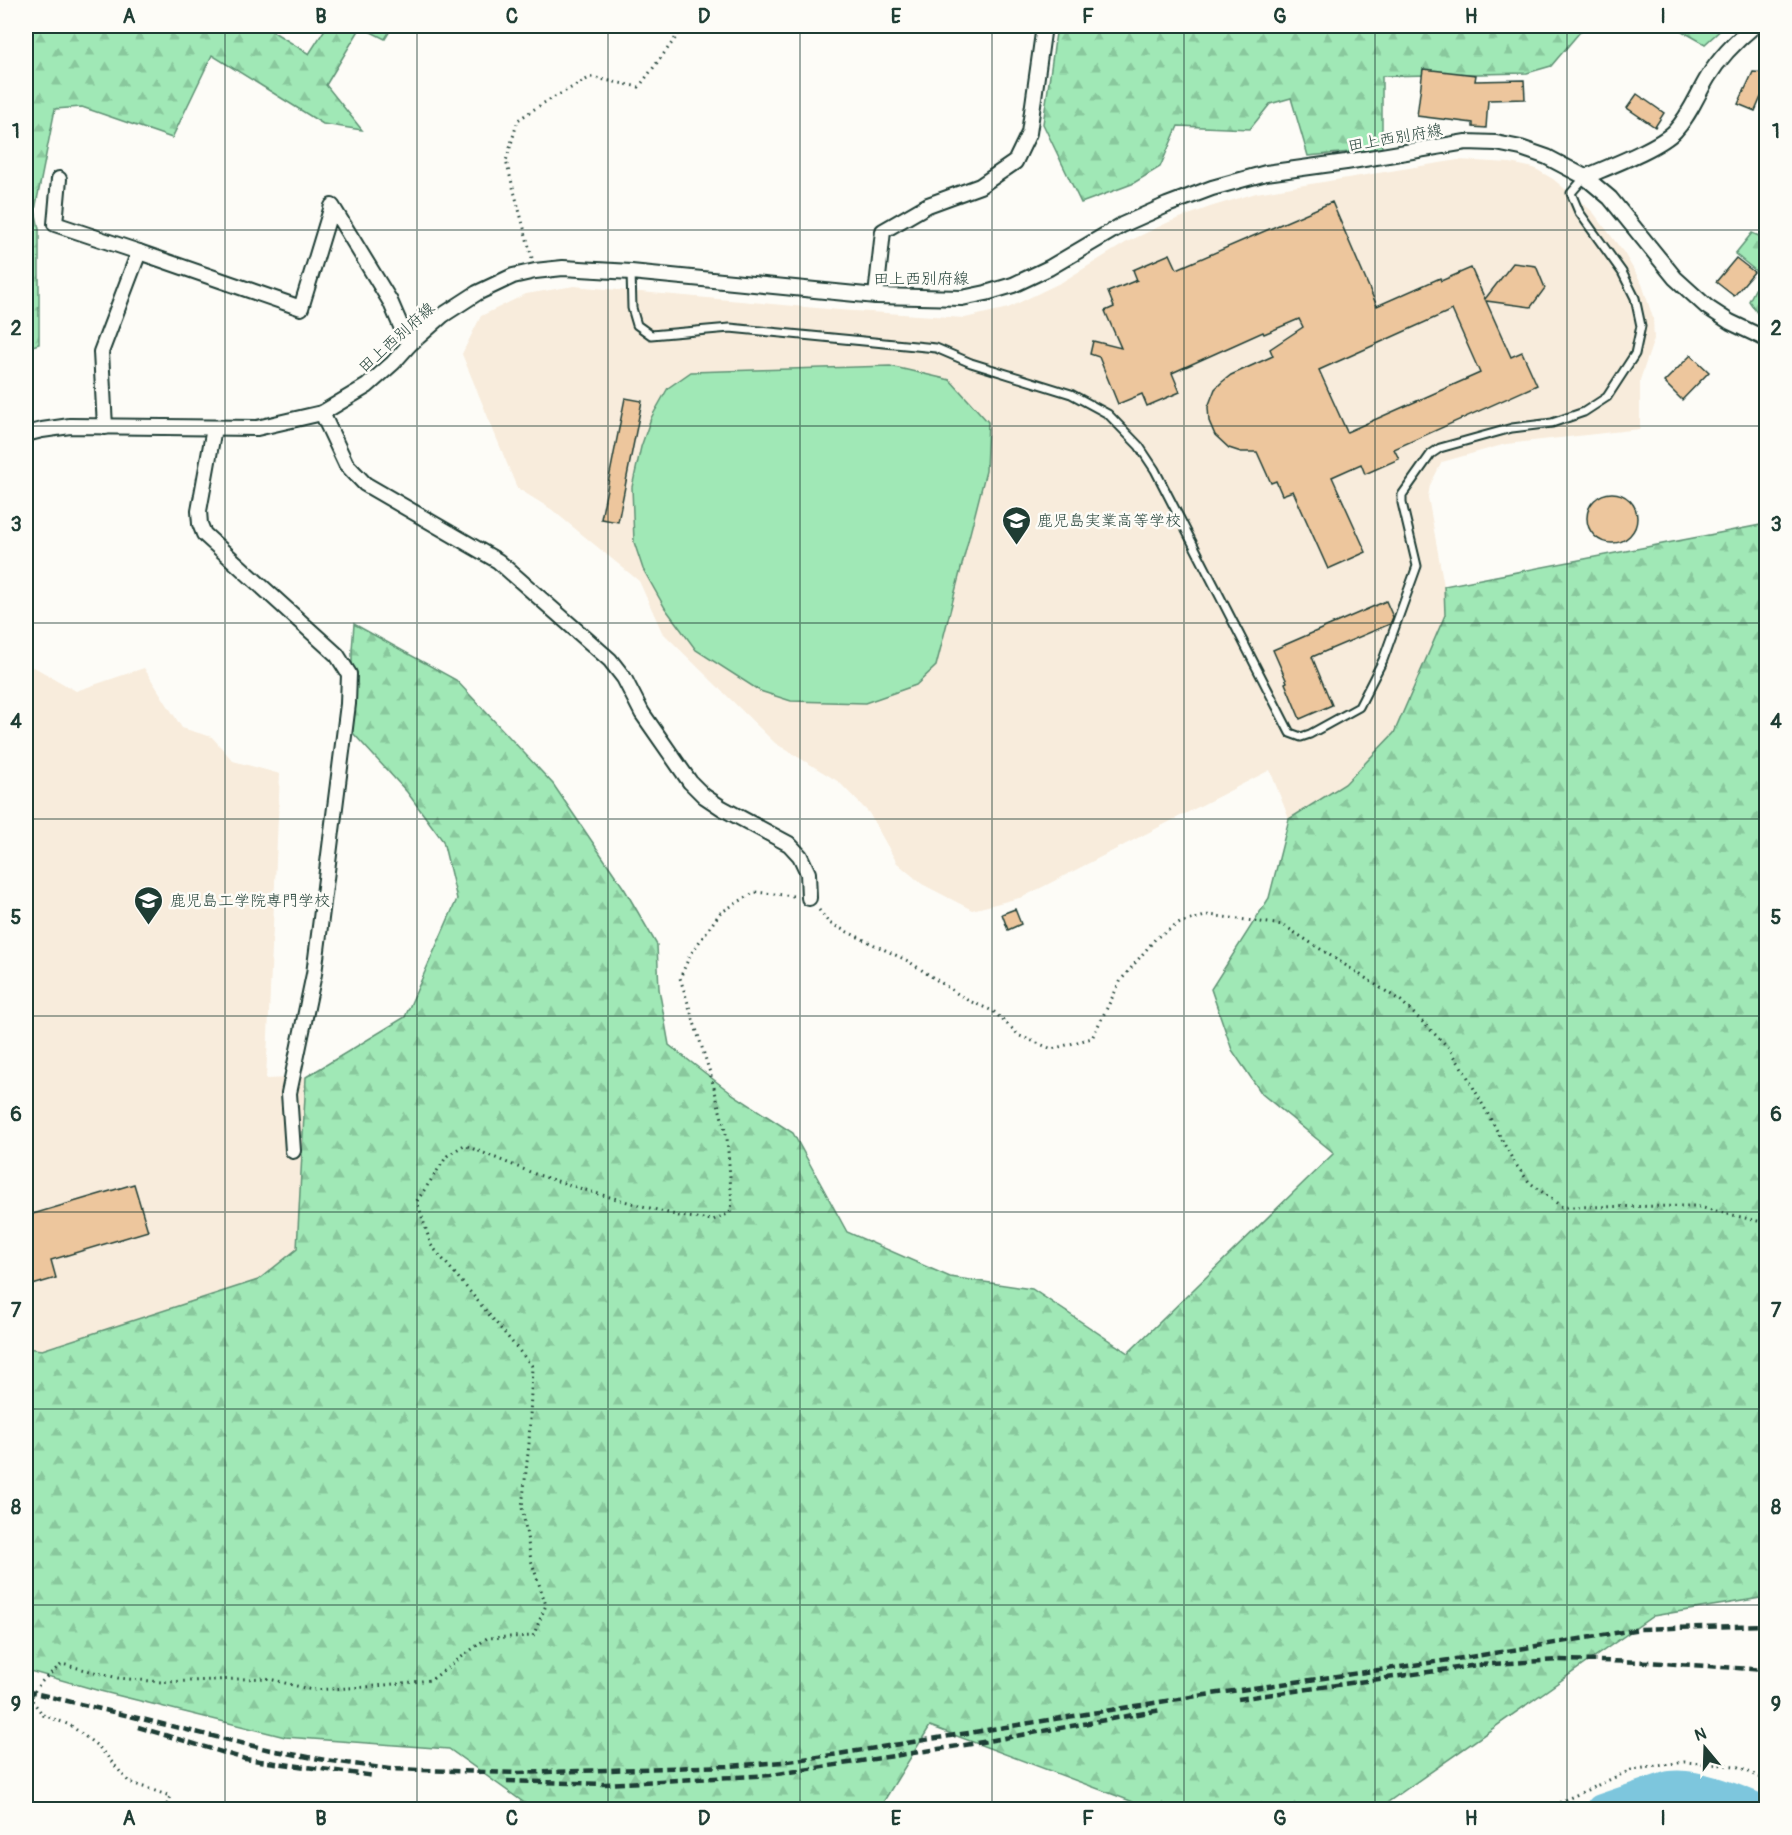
<svg xmlns="http://www.w3.org/2000/svg" width="1792" height="1835" viewBox="0 0 1792 1835" font-family="Pangolin,'Klee One',sans-serif">
<style>
.built{fill:#f8ecdc}
.forest{fill:url(#forest-firs);stroke:#609275;stroke-width:1.5}
.pitch{fill:#a0e8b6;stroke:#609275;stroke-width:1.5}
.lines{fill:none;stroke-linecap:round;stroke-linejoin:round}
.river{stroke:#7dc6dd;stroke-width:32}
.building{fill:#edc69d;stroke:#1f3d34;stroke-width:1.5;fill-rule:evenodd}
.service-casing{stroke:#1f3d34;stroke-width:11}
.minor-casing{stroke:#1f3d34;stroke-width:18}
.path{stroke:#1f3d34;stroke-width:3;stroke-dasharray:1.5 4.5;stroke-linecap:butt}
.service{stroke:#fdfcf7;stroke-width:7}
.minor{stroke:#fdfcf7;stroke-width:14}
.rail{stroke:#1f3d34;stroke-width:4.5;stroke-dasharray:9 4.5;stroke-linecap:butt}
.grid{fill:none;stroke:#1f3d34;stroke-width:1.5;stroke-opacity:0.55}
.labels{text-anchor:middle;stroke-width:5;stroke-linejoin:round;paint-order:stroke}
.street-label{font-size:16px;fill:#1f3d34;stroke:#fdfcf7}
.poi-label{font-size:16px;fill:#1f3d34;stroke:#fdfcf7;text-anchor:start}
.neatline{fill:none;stroke:#1f3d34;stroke-width:2}
.grid-label{font-size:20px;text-anchor:middle;font-weight:bold;fill:#1f3d34}
</style>
<defs>
<pattern id="forest-firs" width="22" height="20" patternUnits="userSpaceOnUse" patternTransform="scale(1.5)"><rect width="22" height="20" fill="#a0e8b6"/><path d="M5 1l3.5 6h-7zM16 11l3.5 6h-7z" fill="#89c89d"/></pattern>
</defs>
<rect width="100%" height="100%" fill="#fdfcf7"/>
<filter id="ink" filterUnits="userSpaceOnUse"><feTurbulence type="fractalNoise" baseFrequency=".0167" numOctaves="2"/><feDisplacementMap in="SourceGraphic" scale="12" xChannelSelector="R" yChannelSelector="G"/><feConvolveMatrix kernelMatrix="1 2 1 2 8 2 1 2 1" color-interpolation-filters="sRGB"/></filter>
<g filter="url(#ink)">
<g class="built">
<polygon points="1458,160 1510,163 1534,168 1553,179 1593,212 1624,253 1642,284 1653,318 1654,339 1640,380 1640,429 1506,444 1442,462 1430,485 1428,497 1444,586 1445,615 1394,733 1345,784 1289,819 1270,770 1023,897 972,910 922,884 897,863 869,813 839,782 775,743 662,632 639,581 551,509 517,488 462,354 481,316 526,294 574,286 839,310 965,318 1008,308 1062,282 1127,242 1169,222 1210,207 1256,193"/>
<polygon points="34,667 76,691 144,668 182,728 212,737 233,761 280,774 266,1079 306,1077 297,1249 258,1280 42,1350 26,1348 26,669"/>
</g>
<g class="forest">
<polygon points="26,26 276,26 272,31 309,54 327,26 393,26 385,39 361,27 326,85 362,130 323,124 212,55 172,138 82,107 55,109 35,210 39,229 39,344 26,348"/>
<polygon points="1057,26 1585,26 1551,66 1527,73 1382,76 1382,149 1308,156 1291,98 1270,104 1250,129 1178,126 1160,167 1132,184 1081,203 1043,124"/>
<polygon points="1673,26 1725,26 1705,44"/>
<polygon points="1752,233 1766,239 1766,326 1749,301 1762,276 1735,254"/>
<polygon points="1766,524 1766,1597 1653,1616 1378,1809 1152,1809 930,1726 879,1809 533,1809 449,1749 285,1737 100,1691 26,1670 26,1348 42,1350 258,1280 297,1249 306,1077 405,1017 457,899 443,841 407,792 352,732 352,650 354,624 456,680 553,784 625,890 657,945 659,989 669,1045 731,1093 793,1133 847,1232 950,1277 1032,1289 1128,1353 1334,1153 1262,1094 1232,1050 1211,989 1269,898 1289,819 1345,784 1394,733 1445,615 1444,586"/>
<polygon points="1671,1797 1725,1809 1631,1809"/>
</g>
<polygon class="pitch" points="890,366 950,380 988,422 986,471 936,666 916,685 865,703 791,701 760,691 696,650 665,608 643,569 634,542 632,487 641,447 651,418 668,388 691,372"/>
<g class="lines">
<path class="river" d="M1602 1810 1670 1787C1695 1783 1735 1800 1759 1810"/>
</g>
<g class="building">
<polygon points="1423,69 1476,75 1475,81 1524,80 1525,99 1488,100 1486,128 1473,127 1473,123 1417,116"/>
<polygon points="1753,72 1767,73 1767,97 1761,97 1755,111 1738,104"/>
<polygon points="1637,94 1664,113 1655,127 1627,108"/>
<path d="M1332 202 1377 306 1440 278 1441 281 1471 268 1485 299 1513 263 1536 266 1545 288 1531 307 1486 301 1511 357 1522 352 1537 385 1394 449 1399 459 1365 474 1361 464 1332 477 1366 552 1328 569 1293 491 1282 495 1276 481 1271 483 1257 452H1241L1229 448 1215 435 1209 421 1208 407 1215 389 1222 382 1231 375 1273 356 1270 349 1303 327 1299 319 1264 334 1263 332 1172 373 1180 392 1147 406 1142 394 1118 404 1099 357 1090 354 1093 341 1121 348 1105 311 1114 307 1108 292 1137 280 1133 270 1170 254 1177 269ZM1452 310 1480 373 1347 432 1319 370Z"/>
<polygon points="1736,258 1754,272 1734,296 1716,282"/>
<polygon points="1691,355 1709,372 1682,400 1664,382"/>
<polygon points="625,398 642,401 618,522 601,519"/>
<circle cx="1612" cy="518" r="25"/>
<polygon points="1386,601 1393,617 1390,624 1312,657 1332,705 1300,719 1285,683 1287,682 1273,650"/>
<polygon points="1015,909 1021,924 1008,930 1002,914"/>
<polygon points="134,1184 148,1231 51,1260 56,1278 26,1287 26,1216"/>
</g>
<g class="lines">
<defs>
<polyline id="service" points="631,272 632,308 637,325 651,335 730,328 936,348 971,363 1071,394 1108,414 1139,446 1155,470 1290,733 1301,737 1310,734 1359,707 1383,660 1417,566 1402,503 1402,495 1431,454 1440,448 1512,428 1552,423 1584,412 1607,397 1635,354 1641,326 1635,298 1622,272 1579,212 1571,193 1585,177"/>
<g id="minor">
<path d="M1585 177C1608 167 1659 148 1675 131 1690 115 1697 95 1708 77 1720 57 1736 41 1754 26"/>
<polyline points="59,179 55,224 139,252"/>
<polyline points="876,296 883,231 928,205 980,186 1015,162 1029,133 1044,26"/>
<polyline points="322,413 346,464 365,484 498,561 610,660 624,678 642,713 690,782 704,796 722,808 789,844 800,856 808,873 809,898"/>
<polyline points="105,427 101,352 139,252 301,308 332,206 390,301 409,345"/>
<polyline points="214,428 199,511 200,524 204,534 337,655 349,674 348,704 314,974 289,1093 293,1151"/>
<polyline points="26,434 42,430 70,426 257,428 322,413 367,386 393,363 409,345 443,315 477,293 513,276 535,271 563,268 631,272 876,296 962,298 986,293 1013,285 1049,268 1122,225 1167,205 1212,188 1266,173 1346,162 1466,142 1496,143 1521,148 1547,157 1585,177 1610,198 1675,278 1707,307 1730,322 1766,339"/>
</g>
</defs>
<use href="#service" class="service-casing"/>
<use href="#minor" class="minor-casing"/>
<g class="path">
<polyline points="532,258 506,161 518,120 542,104 591,77 639,87 680,32 679,26"/>
<polyline points="819,910 829,923 908,961 967,1000 993,1011 1020,1036 1052,1049 1092,1038 1121,980 1156,938 1180,923 1209,915 1283,925 1401,1001 1449,1048 1466,1074 1514,1162 1529,1182 1562,1207 1695,1206 1766,1223"/>
<path d="M165 1810 170 1796 129 1782 99 1747 70 1725 43 1715 31 1699C36 1684 50 1674 62 1664L118 1678 162 1682 266 1678 312 1690 366 1687 431 1680 487 1638 533 1636 546 1605 531 1560 522 1507 529 1444 532 1366 431 1245 417 1201 447 1156 464 1145 535 1174 595 1193 679 1216 713 1220 730 1213 732 1203 727 1138 711 1076 680 978 690 955 720 913 755 892 794 896"/>
<polyline points="1543,1810 1631,1770 1684,1762 1736,1766 1766,1780"/>
</g>
<use href="#service" class="service"/>
<use href="#minor" class="minor"/>
<g class="rail">
<polyline points="26,1691 270,1750 325,1760 389,1769 518,1773 728,1766 782,1762 832,1755 1191,1697 1470,1657 1640,1629 1766,1625"/>
<polyline points="1238,1699 1478,1665 1558,1660 1648,1662 1766,1670"/>
<polyline points="138,1727 245,1759 375,1776"/>
<polyline points="507,1781 605,1784 771,1775 971,1744 1161,1710"/>
</g>
</g>
</g>
<path class="grid" d="M225 26V1810M417 26V1810M608 26V1810M800 26V1810M992 26V1810M1184 26V1810M1375 26V1810M1567 26V1810M26 230H1766M26 426H1766M26 623H1766M26 819H1766M26 1016H1766M26 1212H1766M26 1409H1766M26 1605H1766"/>
<defs>
<symbol id="school-pin" viewBox="-11 -11 22 30"><path d="M0 17L-7.5 6A9.5 9.5 0 1 1 7.5 6Z" fill="#1f3d34" stroke="#fdfcf7"/><path d="M0-5L7-2L0 1L-7-2ZM-4 1L0 2.5L4 1V4Q0 6-4 4Z" fill="#fff"/></symbol>
<symbol id="university-pin" viewBox="-11 -11 22 30"><path d="M0 17L-7.5 6A9.5 9.5 0 1 1 7.5 6Z" fill="#1f3d34" stroke="#fdfcf7"/><path d="M0-5L7-2L0 1L-7-2ZM-4 1L0 2.5L4 1V4Q0 6-4 4Z" fill="#fff"/></symbol>
</defs>
<g fill-rule="evenodd">
<use href="#school-pin" x="1000" y="504" width="33" height="45"/>
<use href="#university-pin" x="132" y="884" width="33" height="45"/>
</g>
<g class="labels">
<g class="street-label">
<text transform="translate(1395 137) rotate(-10)" y="6">田上西別府線</text>
<text x="921" y="284">田上西別府線</text>
<text transform="translate(396 337) rotate(-42)" y="6">田上西別府線</text>
</g>
<g class="poi-label">
<text x="1037" y="526">鹿児島実業高等学校</text>
<text x="170" y="906">鹿児島工学院専門学校</text>
</g>
</g>
<rect width="1792" height="1835" fill="none" stroke="#fdfcf7" stroke-width="66"/>
<g transform="translate(1705 1748) rotate(341)" stroke="#fdfcf7" stroke-width="4.5" paint-order="stroke">
<path d="M0-4.5L10 22L0 15L-10 22Z" fill="#1f3d34"/>
<text y="-9" font-size="16" font-weight="bold" text-anchor="middle" fill="#1f3d34">N</text>
</g>
<rect x="33" y="33" width="1726" height="1769" class="neatline"/>
<g class="grid-label">
<text x="129" y="23">A</text>
<text x="321" y="23">B</text>
<text x="512" y="23">C</text>
<text x="704" y="23">D</text>
<text x="896" y="23">E</text>
<text x="1088" y="23">F</text>
<text x="1280" y="23">G</text>
<text x="1471" y="23">H</text>
<text x="1663" y="23">I</text>
<text x="16" y="138">1</text>
<text x="1776" y="138">1</text>
<text x="16" y="335">2</text>
<text x="1776" y="335">2</text>
<text x="16" y="531">3</text>
<text x="1776" y="531">3</text>
<text x="16" y="728">4</text>
<text x="1776" y="728">4</text>
<text x="16" y="924">5</text>
<text x="1776" y="924">5</text>
<text x="16" y="1121">6</text>
<text x="1776" y="1121">6</text>
<text x="16" y="1317">7</text>
<text x="1776" y="1317">7</text>
<text x="16" y="1514">8</text>
<text x="1776" y="1514">8</text>
<text x="16" y="1711">9</text>
<text x="1776" y="1711">9</text>
<text x="129" y="1825">A</text>
<text x="321" y="1825">B</text>
<text x="512" y="1825">C</text>
<text x="704" y="1825">D</text>
<text x="896" y="1825">E</text>
<text x="1088" y="1825">F</text>
<text x="1280" y="1825">G</text>
<text x="1471" y="1825">H</text>
<text x="1663" y="1825">I</text>
</g>
</svg>
